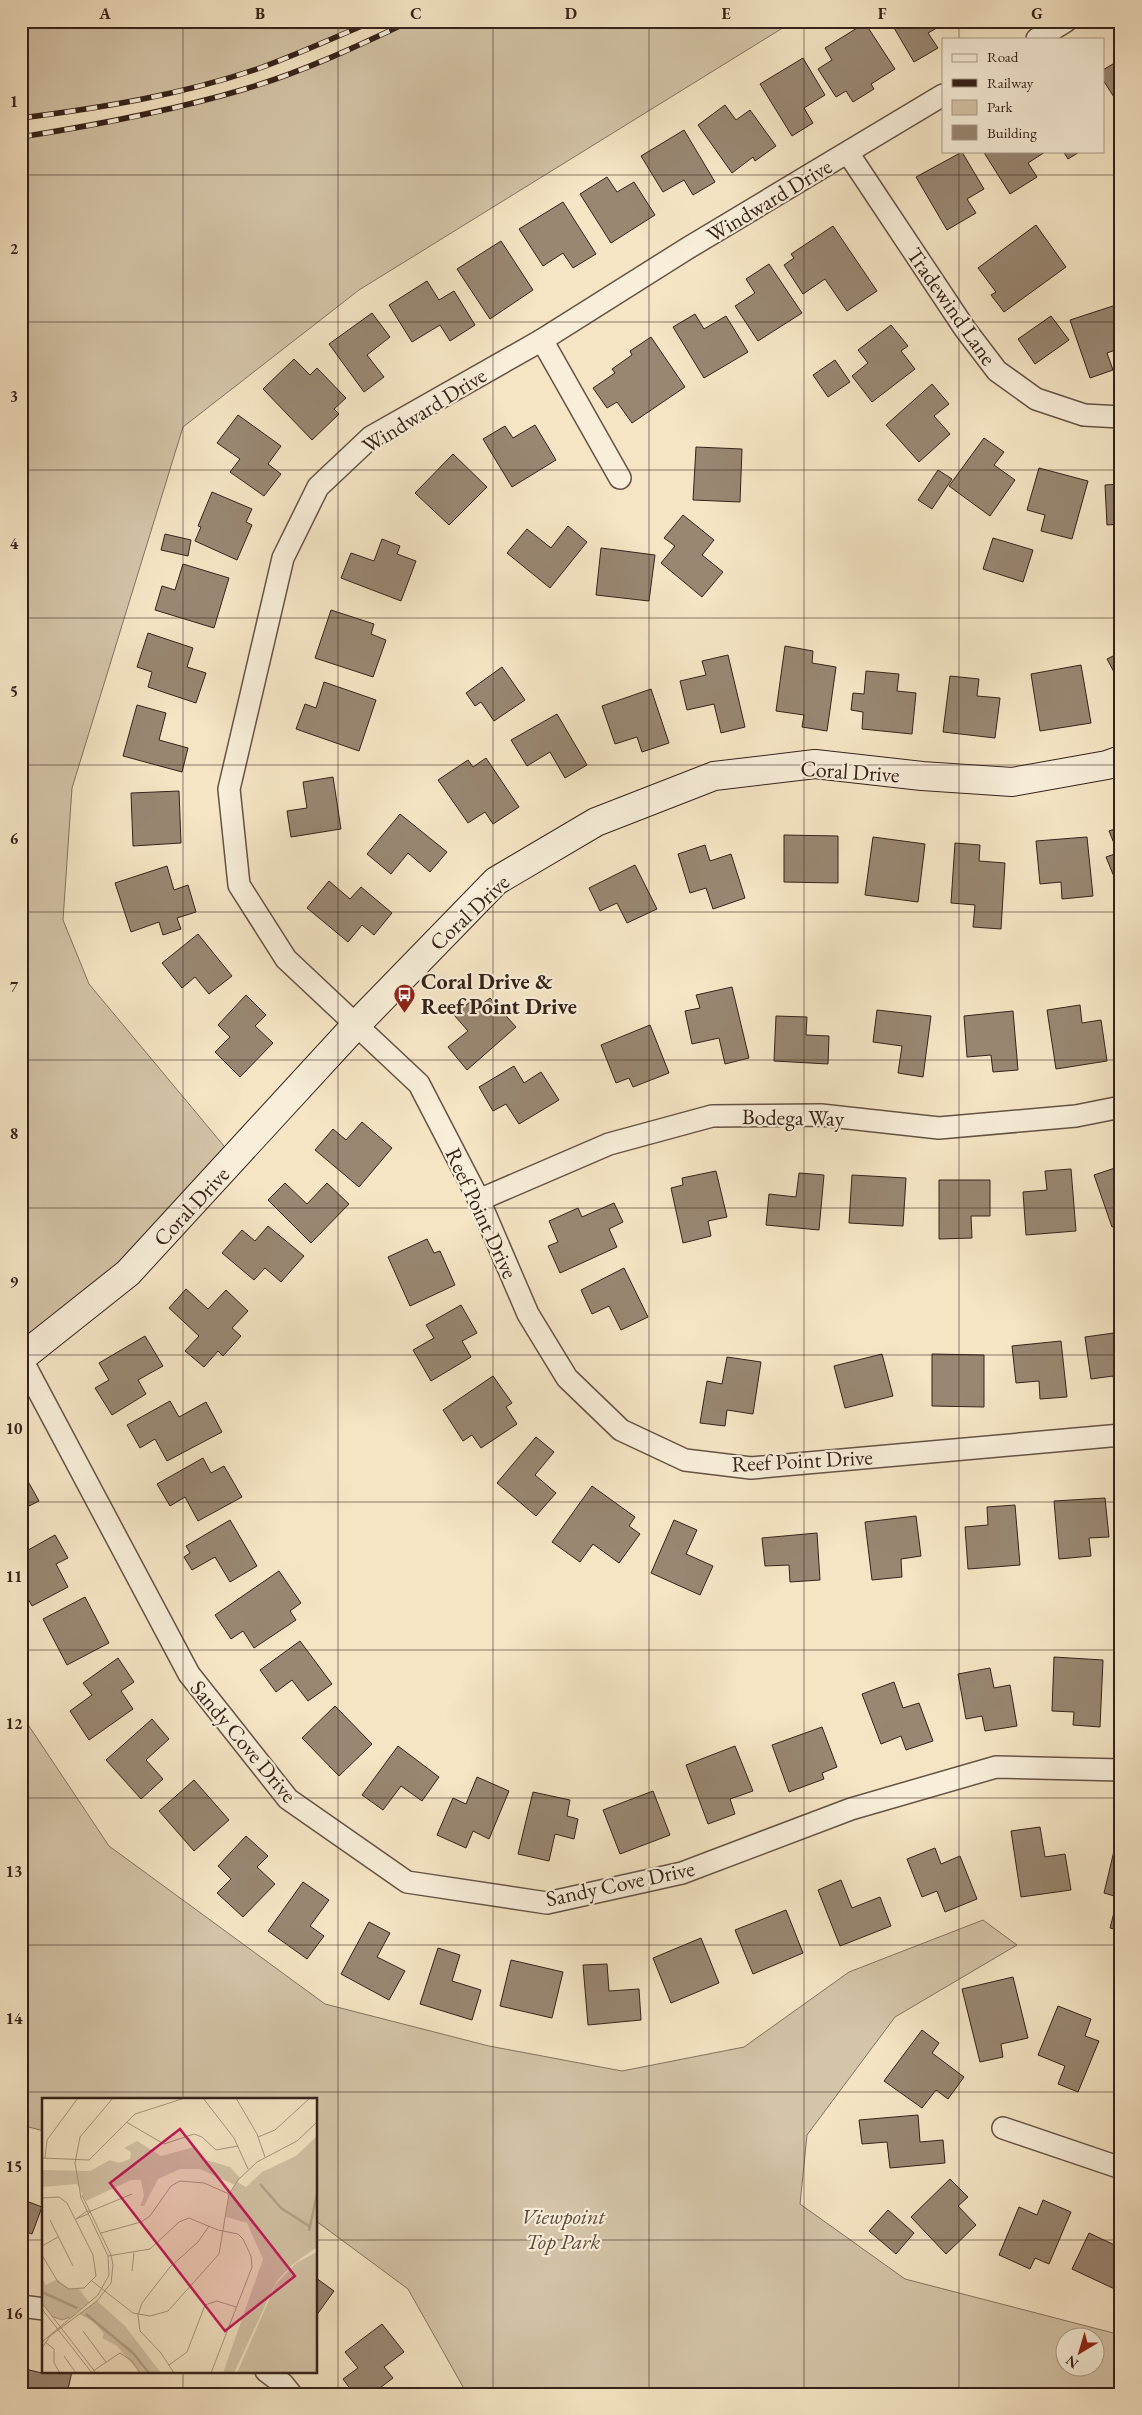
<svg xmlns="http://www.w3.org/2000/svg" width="1142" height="2415" viewBox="0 0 1142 2415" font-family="'EB Garamond',serif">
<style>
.green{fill:#d4c4a8;stroke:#847360;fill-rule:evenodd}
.building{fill:#998772;stroke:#352219}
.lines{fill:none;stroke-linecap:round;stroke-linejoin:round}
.street-casing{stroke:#655344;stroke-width:24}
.secondary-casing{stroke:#352219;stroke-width:30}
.street{stroke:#f8eed9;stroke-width:21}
.secondary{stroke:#f8eed9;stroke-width:28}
.rail-casing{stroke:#352219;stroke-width:5.5}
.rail{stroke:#f8eed9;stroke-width:4;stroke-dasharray:11;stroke-linecap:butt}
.grid{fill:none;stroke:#352219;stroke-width:1;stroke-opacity:0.55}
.labels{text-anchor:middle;stroke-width:4.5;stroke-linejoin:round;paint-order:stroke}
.street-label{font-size:22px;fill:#352219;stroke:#f8eed9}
.poi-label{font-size:22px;font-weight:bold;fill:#352219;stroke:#f8eed9;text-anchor:start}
.park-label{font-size:22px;font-style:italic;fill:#5d4a3d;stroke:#f8eed9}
.inset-river{fill:none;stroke:#b4a38b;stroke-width:2.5}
.inset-road{fill:none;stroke:#a89780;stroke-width:1}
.view{fill:#c2185b;fill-opacity:0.15;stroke:#c2185b;stroke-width:2.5}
.inset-edge{fill:none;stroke:#352219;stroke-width:2.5}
.neatline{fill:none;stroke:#352219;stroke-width:2}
.grid-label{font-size:16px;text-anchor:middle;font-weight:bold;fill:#352219}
</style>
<rect width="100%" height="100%" fill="#f5e5c5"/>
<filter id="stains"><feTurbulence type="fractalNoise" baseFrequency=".004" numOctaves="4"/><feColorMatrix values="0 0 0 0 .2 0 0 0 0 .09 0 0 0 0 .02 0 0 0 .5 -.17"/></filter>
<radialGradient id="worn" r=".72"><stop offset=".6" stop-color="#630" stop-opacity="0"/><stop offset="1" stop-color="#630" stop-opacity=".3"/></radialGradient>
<g class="green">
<path d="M21 21H374C335 37 296 55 257 69 180 95 101 108 21 118Z"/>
<path d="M410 21H794L359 290 183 427 72 788 63 920 89 984 234 1158 21 1358V137C96 125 172 111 245 89 302 72 356 47 410 21Z"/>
<path d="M21 1714 109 1846 325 2004 489 2046 622 2071 744 2047 849 1972 983 1920 1017 1945 895 2017 807 2135 800 2204 905 2279 1121 2335V2394H467L408 2289 316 2221V2099H44V2131L21 2125ZM1064 2338H1094V2368H1064Z"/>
</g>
<g class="building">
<polygon points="890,21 949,21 928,33 938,48 914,62"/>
<polygon points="865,23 895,69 871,84 874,89 853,102 846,91 836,97 818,69 832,60 825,48"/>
<polygon points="803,58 825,95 804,108 813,123 792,136 760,84"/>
<polygon points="1121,59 1121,108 1103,80 1103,70"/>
<polygon points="725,105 736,120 750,110 776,146 755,161 753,157 732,173 698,125"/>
<polygon points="684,130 715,182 693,195 684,180 663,192 641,156"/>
<polygon points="983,151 1045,151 1045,152 1028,163 1037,177 1010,194"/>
<polygon points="1063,151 1081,151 1068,159"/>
<polygon points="962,152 984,189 967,199 976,213 947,230 916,177"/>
<polygon points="607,177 617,192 634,182 655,215 611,243 580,194"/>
<polygon points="563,202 596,254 573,268 563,253 543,266 519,229"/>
<polygon points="1036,225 1066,267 1004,312 991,295 996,292 978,268"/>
<polygon points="833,226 877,291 847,311 825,279 803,294 784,265 794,258 791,254"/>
<polygon points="501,241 533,290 490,319 457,269"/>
<polygon points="769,264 802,313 758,341 735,306 755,293 746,279"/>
<polygon points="427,281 439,300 454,291 475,325 450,341 440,325 412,342 389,305"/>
<polygon points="1119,304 1121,310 1121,348 1107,353 1113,370 1090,378 1070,320"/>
<polygon points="372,313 390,337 367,355 384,377 364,392 329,344"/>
<polygon points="695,314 704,329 726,316 748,352 704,378 673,327"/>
<polygon points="1051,316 1069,340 1035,364 1018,339"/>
<polygon points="891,325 908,346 901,351 915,369 872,402 852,376 868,363 858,350"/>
<polygon points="651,337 685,387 632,423 617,402 607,408 593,388 615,373 612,369 632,355 630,351"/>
<polygon points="294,359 310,375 317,368 346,398 334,409 339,414 312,440 263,389"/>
<polygon points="835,360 850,382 828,397 813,375"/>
<polygon points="932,384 949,404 934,416 950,434 919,462 886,425"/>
<polygon points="238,415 281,446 268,464 281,474 264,496 230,472 240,459 217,443"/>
<polygon points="535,425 556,460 512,487 483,439 505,426 513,438"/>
<polygon points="984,438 1004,452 994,465 1015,480 990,516 949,486"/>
<polygon points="696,447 742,449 740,502 693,500"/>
<polygon points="453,454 487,487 449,525 415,493"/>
<polygon points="1039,468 1088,481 1072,539 1041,531 1045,515 1027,510"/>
<polygon points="938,470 952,479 932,509 918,500"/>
<polygon points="1121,484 1121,524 1107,525 1105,485"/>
<polygon points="212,492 252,509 246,522 252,525 237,560 195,541 201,527 198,526"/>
<polygon points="683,515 714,540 702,555 723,572 702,597 661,563 675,546 664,538"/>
<polygon points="568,526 587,542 550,588 507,553 527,529 551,548"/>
<polygon points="165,534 191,540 188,556 161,550"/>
<polygon points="993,538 1033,550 1023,582 983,569"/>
<polygon points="382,539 400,546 397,554 416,561 401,601 341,578 351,553 374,561"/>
<polygon points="601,548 655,555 649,601 596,595"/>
<polygon points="183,564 229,578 214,628 155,610 162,586 175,590"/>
<polygon points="331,610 374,624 371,634 386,640 373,677 315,658"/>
<polygon points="148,633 193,648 187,667 206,673 196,703 148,687 152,672 137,667"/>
<polygon points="785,646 813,651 812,663 836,667 827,731 802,727 804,715 776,711"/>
<polygon points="1121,652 1121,685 1107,659"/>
<polygon points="728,655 745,727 721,733 714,704 687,710 680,681 706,675 702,661"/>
<polygon points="1081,665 1091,723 1040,731 1031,674"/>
<polygon points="502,667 525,700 494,721 481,702 475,706 466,693"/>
<polygon points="866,671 899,674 897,691 916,693 912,734 862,729 863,712 851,710 853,693 864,694"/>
<polygon points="950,676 979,679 977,696 1000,698 995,738 943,732"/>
<polygon points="324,682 376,700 359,751 296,729 305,704 316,708"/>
<polygon points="651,689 669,743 642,752 637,737 615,744 602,706"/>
<polygon points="137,705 166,713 159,740 188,748 182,772 123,756"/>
<polygon points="557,714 587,765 565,778 550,752 527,766 511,740"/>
<polygon points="486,758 519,807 493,824 485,812 468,823 438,780 468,760 473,767"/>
<polygon points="333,777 341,829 291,837 287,811 307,808 303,782"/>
<polygon points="179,791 181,843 133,846 131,793"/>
<polygon points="400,814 447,852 430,872 408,853 391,874 367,854"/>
<polygon points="1121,827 1121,894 1106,857 1118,853 1109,831"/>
<polygon points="784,835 838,836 838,883 784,882"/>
<polygon points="873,837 925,844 918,902 865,895"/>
<polygon points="1087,837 1093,896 1062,899 1061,882 1040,884 1036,841"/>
<polygon points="955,843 980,845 979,861 1005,863 1001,929 973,927 975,905 951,903"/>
<polygon points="705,845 710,861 731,854 745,898 713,909 706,888 690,893 678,854"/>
<polygon points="635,865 657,909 627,923 617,903 600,911 589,888"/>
<polygon points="167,866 174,890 188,885 196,912 177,918 181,929 163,935 159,922 131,932 115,883"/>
<polygon points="329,881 350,899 361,887 392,913 374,935 362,925 348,942 307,908"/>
<polygon points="198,934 232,976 209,994 195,977 182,988 162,963"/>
<polygon points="732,987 749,1058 725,1064 719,1038 692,1044 685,1011 700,1008 696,995"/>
<polygon points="246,995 266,1015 255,1026 273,1043 240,1077 215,1052 230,1037 218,1025"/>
<polygon points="490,998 516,1027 467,1070 448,1047 468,1031 454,1015 470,1002 476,1009"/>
<polygon points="1080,1005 1082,1023 1101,1020 1107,1061 1056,1069 1047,1010"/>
<polygon points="877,1010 931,1016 923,1077 898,1073 902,1046 873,1042"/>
<polygon points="1013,1011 1018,1070 993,1072 991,1055 967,1057 964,1016"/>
<polygon points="776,1016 807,1017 806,1035 829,1036 828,1064 774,1061"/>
<polygon points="650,1025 669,1073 633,1087 629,1078 616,1083 601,1045"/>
<polygon points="514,1066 524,1083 541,1072 559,1100 519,1124 506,1104 493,1111 479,1087"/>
<polygon points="362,1122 392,1148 359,1187 315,1150 333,1129 346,1140"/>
<polygon points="1121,1166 1121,1224 1112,1227 1094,1175"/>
<polygon points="1071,1169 1076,1231 1026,1235 1023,1192 1047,1190 1045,1171"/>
<polygon points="716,1171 727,1217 708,1221 711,1236 683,1243 671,1188 683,1185 682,1178"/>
<polygon points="799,1173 824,1175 819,1230 766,1225 769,1194 796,1197"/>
<polygon points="852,1175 906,1178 903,1226 849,1223"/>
<polygon points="939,1180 990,1180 990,1216 971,1216 972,1238 939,1239"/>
<polygon points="285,1183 307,1204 327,1183 349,1204 311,1243 268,1200"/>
<polygon points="614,1203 623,1222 609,1229 617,1247 560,1273 548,1246 558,1242 549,1221 578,1208 582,1217"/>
<polygon points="268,1226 304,1256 281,1282 265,1268 254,1280 222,1253 242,1230 255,1241"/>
<polygon points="427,1239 434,1253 440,1251 455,1285 410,1306 388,1257"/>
<polygon points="624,1268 648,1317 621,1330 609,1306 592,1314 581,1290"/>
<polygon points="186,1289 208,1309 226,1290 248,1311 232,1328 241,1336 223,1356 218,1351 204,1367 185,1351 199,1336 169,1308"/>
<polygon points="461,1305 477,1333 462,1341 471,1357 431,1381 413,1350 434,1338 426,1325"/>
<polygon points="1121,1332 1121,1392 1116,1392 1113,1376 1091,1379 1085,1337"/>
<polygon points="145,1336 163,1366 138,1380 146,1394 112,1415 95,1388 109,1380 99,1363"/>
<polygon points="1061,1341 1067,1397 1040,1399 1039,1381 1016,1383 1012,1346"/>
<polygon points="882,1354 893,1396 845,1408 834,1366"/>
<polygon points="932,1354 984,1355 984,1407 932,1406"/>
<polygon points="727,1357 761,1362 753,1414 727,1410 725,1426 700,1423 707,1381 722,1384"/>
<polygon points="493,1376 512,1403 506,1407 517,1424 481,1448 472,1435 463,1441 443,1410"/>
<polygon points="170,1401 179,1417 206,1402 222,1432 167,1461 155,1439 140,1448 127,1425"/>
<polygon points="536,1437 554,1452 535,1475 556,1493 536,1516 497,1483"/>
<polygon points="203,1458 211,1473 224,1466 242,1497 198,1521 185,1497 170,1506 157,1484"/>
<polygon points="25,1476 39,1501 21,1510 21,1478"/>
<polygon points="592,1486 635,1517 629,1526 640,1534 619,1563 593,1544 580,1562 552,1542"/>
<polygon points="1105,1498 1109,1537 1089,1538 1091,1556 1059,1559 1054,1501"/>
<polygon points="1015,1505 1020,1565 968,1569 965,1527 988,1525 987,1507"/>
<polygon points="916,1516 921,1556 901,1559 902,1577 872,1580 865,1522"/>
<polygon points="230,1520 257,1566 230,1582 215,1557 192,1570 184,1557 190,1553 186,1546"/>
<polygon points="674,1520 697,1530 686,1554 713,1566 700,1595 651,1573"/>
<polygon points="817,1533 820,1580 790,1582 789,1565 765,1566 762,1538"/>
<polygon points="55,1535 68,1558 56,1564 68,1587 32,1606 21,1586 21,1554"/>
<polygon points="279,1571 301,1603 290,1611 296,1620 254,1648 243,1631 231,1639 215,1615"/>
<polygon points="85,1597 109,1643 67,1665 43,1619"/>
<polygon points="300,1641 332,1684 308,1701 292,1680 276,1692 260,1670"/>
<polygon points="1054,1657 1103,1660 1100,1727 1073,1725 1074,1712 1052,1711"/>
<polygon points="118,1658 134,1682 121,1691 133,1709 89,1740 70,1711 92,1695 83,1683"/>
<polygon points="990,1668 994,1688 1010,1685 1017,1726 985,1731 982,1716 966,1719 958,1674"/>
<polygon points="894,1682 903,1708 919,1703 933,1741 906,1750 901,1736 881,1744 862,1694"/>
<polygon points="335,1706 372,1744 339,1776 302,1738"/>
<polygon points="152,1719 169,1739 146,1760 163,1779 141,1799 106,1760"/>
<polygon points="822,1727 837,1767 822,1773 824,1779 789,1792 772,1745"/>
<polygon points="398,1746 439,1777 422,1801 401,1786 383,1810 362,1795"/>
<polygon points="735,1746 753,1791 730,1799 735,1814 708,1824 686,1765"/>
<polygon points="477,1777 509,1791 489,1839 473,1831 466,1848 437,1835 453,1798 466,1804"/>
<polygon points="194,1780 229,1820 194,1851 159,1811"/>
<polygon points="653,1791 670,1835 620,1854 603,1810"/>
<polygon points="533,1792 570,1800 567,1816 578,1819 574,1839 555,1834 549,1861 518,1854"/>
<polygon points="1040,1827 1045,1857 1065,1854 1071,1890 1021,1897 1011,1831"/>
<polygon points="1118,1834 1121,1834 1121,1931 1110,1928 1118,1897 1104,1893"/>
<polygon points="246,1836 268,1856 257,1867 275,1884 243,1917 217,1893 231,1879 218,1866"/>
<polygon points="935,1848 941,1864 960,1856 977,1899 945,1912 937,1891 922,1897 907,1859"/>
<polygon points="841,1880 852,1908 880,1897 891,1926 840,1946 818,1890"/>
<polygon points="303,1882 329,1900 310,1926 324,1936 307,1959 268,1931"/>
<polygon points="786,1910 803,1953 753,1974 735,1930"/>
<polygon points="369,1922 390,1933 377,1957 405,1971 389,2000 341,1974"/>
<polygon points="701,1938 719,1983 671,2003 653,1958"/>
<polygon points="438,1948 460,1955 452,1981 481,1990 472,2020 420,2004"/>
<polygon points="511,1960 563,1972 552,2018 500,2006"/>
<polygon points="607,1964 609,1991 639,1989 641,2020 588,2025 583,1965"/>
<polygon points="1013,1977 1028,2038 1001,2044 1003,2057 980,2062 962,1989"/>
<polygon points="1058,2006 1091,2019 1085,2036 1099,2041 1078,2092 1058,2084 1065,2066 1038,2055"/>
<polygon points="922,2030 939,2043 932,2053 964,2077 948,2099 936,2090 922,2108 884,2081"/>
<polygon points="1121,2087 1121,2108 1114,2105"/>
<polygon points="918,2115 920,2142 943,2140 945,2163 890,2168 887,2142 862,2144 859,2120"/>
<polygon points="950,2179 968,2197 958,2206 976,2225 946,2254 911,2217"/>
<polygon points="21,2199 42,2207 32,2234 21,2230"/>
<polygon points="1043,2200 1071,2212 1049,2264 1035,2258 1030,2269 999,2255 1019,2207 1037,2215"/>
<polygon points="888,2210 914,2233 896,2254 869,2231"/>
<polygon points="1089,2233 1121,2248 1121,2292 1072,2269"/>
<polygon points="316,2278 334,2291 316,2316"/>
<polygon points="382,2324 404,2352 384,2367 393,2378 372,2394 354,2394 343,2379 358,2368 345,2352"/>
<polygon points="44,2365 44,2371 72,2371 67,2394 21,2394 21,2368 42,2373"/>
</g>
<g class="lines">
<defs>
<g id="street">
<polyline points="1037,39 1066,21"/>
<polyline points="943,95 688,248 542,340 371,437 318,487 283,558 229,789 239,885 286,959 419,1084 479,1200 528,1314 567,1378 621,1430 685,1460 751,1468 1121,1435"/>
<polyline points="848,153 965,329 997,371 1036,399 1084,415 1121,417"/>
<polyline points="542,340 620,478"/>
<polyline points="479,1200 609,1144 712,1116 821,1115 939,1128 1076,1116 1121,1107"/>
<polyline points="21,1358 189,1674 288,1799 407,1882 547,1903 682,1873 851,1809 996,1767 1121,1770"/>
<polyline points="1003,2128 1121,2168"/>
<polyline points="21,2306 44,2309"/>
<polyline points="266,2371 283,2384 291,2394"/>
</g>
<polyline id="secondary" points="21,1358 128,1273 356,1025 496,881 596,822 714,776 815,764 922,776 1012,782 1107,765 1121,760"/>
</defs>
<use href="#street" class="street-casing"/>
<use href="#secondary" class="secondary-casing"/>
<use href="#street" class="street"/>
<use href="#secondary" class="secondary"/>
<defs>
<g id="rail">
<path d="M21 118C101 108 180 95 257 69 296 55 335 37 374 21"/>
<path d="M21 137C96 125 172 111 245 89 302 72 356 47 410 21"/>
</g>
</defs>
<use href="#rail" class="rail-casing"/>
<use href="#rail" class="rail"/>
</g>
<path class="grid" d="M183 21V2099M338 21V2394M493 21V2394M649 21V2394M804 21V2394M959 21V39M959 151V2394M21 175H1121M21 322H1121M21 470H1121M21 618H1121M21 765H1121M21 912H1121M21 1060H1121M21 1208H1121M21 1355H1121M21 1502H1121M21 1650H1121M21 1798H1121M21 1945H1121M21 2092H1121M21 2240H44M316 2240H1121M183 2371V2394"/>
<defs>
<symbol id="bus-pin" viewBox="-11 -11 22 30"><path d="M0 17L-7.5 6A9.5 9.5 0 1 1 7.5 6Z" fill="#8f2418" stroke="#f8eed9"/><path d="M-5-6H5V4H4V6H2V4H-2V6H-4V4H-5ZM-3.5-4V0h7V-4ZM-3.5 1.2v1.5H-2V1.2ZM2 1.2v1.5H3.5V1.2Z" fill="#fff"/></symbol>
</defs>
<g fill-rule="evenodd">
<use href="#bus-pin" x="392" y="982" width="25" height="34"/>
</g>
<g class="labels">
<g class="street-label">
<text transform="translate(769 200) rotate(-31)" y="8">Windward Drive</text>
<text transform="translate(952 306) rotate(55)" y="8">Tradewind Lane</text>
<text transform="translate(424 410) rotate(-32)" y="8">Windward Drive</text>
<text transform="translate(850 771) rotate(4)" y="8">Coral Drive</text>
<text transform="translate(469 912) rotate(-43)" y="8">Coral Drive</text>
<text transform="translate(793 1117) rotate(1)" y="8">Bodega Way</text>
<text transform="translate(191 1206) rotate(-47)" y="8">Coral Drive</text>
<text transform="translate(482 1213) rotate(65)" y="8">Reef Point Drive</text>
<text transform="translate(802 1460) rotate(-3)" y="8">Reef Point Drive</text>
<text transform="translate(244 1741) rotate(50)" y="8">Sandy Cove Drive</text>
<text transform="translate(620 1883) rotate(-12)" y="8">Sandy Cove Drive</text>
</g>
<g class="poi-label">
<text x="421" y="989">Coral Drive &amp;<tspan x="421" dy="25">Reef Point Drive</tspan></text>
</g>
<g class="park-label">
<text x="563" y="2224">Viewpoint<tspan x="563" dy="25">Top Park</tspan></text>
</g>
</g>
<g transform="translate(42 2098)">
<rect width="275" height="275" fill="#f5e5c5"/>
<path d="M275 38V149L250 167 234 184 192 275H181L221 161 205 125 184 119 187 96 193 87 158 71H138L116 81 102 108H98L102 98 99 82H89L44 103 35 86 0 89V72L48 73 68 62 77 65 88 61 89 54 82 50 95 43 119 58 152 49 161 61 188 69 198 80 195 84 204 89 220 74 254 58ZM275 154V275H195L234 186 254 165ZM0 180 4 187 15 181 27 191H37L47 204 29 219 20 222 10 219 0 205ZM55 203 83 228 119 275H98L75 248 60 240 62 236 52 224 37 216Z" fill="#d4c4a8"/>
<path class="inset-river" d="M218 86 239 110 267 128M267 133 275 96M0 194 35 210M44 216 91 255 107 275"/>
<path class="inset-road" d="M161 0 192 40 206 71M194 0 215 36 223 59M84 24 122 46 152 36 160 39 174 52 196 48M216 39 233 32 268 0M0 60 47 62 93 16 143 0M3 60 5 42 36 0M0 100 17 99 25 105 51 157 54 178 42 190 27 191 16 184 0 157M45 113H49L46 116 34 121ZM49 113 90 96M8 122 31 168M59 135 99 124 108 118 129 88 138 83 162 85 187 96M0 148 16 139M66 158 108 151 137 124 147 120 176 132 196 136 201 141 209 158 210 169 169 275M90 173 92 155M50 183 91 215 108 218 126 213 177 156 187 96 196 82 215 64 255 43 275 24M0 205 54 275M0 211 50 275M12 219 20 222 28 219M41 233 64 264M0 244 56 197 67 177 66 158 39 100 33 65 38 39 71 0M3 244 12 251V265L18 275M0 250 8 238 55 203 69 185 71 167 69 157 40 97M22 258 34 275M127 267 145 254 163 207 175 203 194 209M51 273 78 255 90 263 98 275M132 275 119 255 98 233 96 217 100 205 128 169 156 144 167 128"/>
<path class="view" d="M138 31 253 178 183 233 68 85Z"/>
<rect width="275" height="275" class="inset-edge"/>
</g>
<rect width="1142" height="2415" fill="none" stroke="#f5e5c5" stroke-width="55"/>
<rect x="942" y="38" width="162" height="115" fill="#f8eed9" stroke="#aa9c8c"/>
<rect x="952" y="54" width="25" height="8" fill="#f8eed9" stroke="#aa9c8c"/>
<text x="987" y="62" font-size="15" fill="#352219">Road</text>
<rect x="952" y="79" width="25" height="8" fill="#352219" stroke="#aa9c8c"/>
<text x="987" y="88" font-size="15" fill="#352219">Railway</text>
<rect x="952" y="100" width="25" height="15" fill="#d4c4a8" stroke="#aa9c8c"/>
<text x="987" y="112" font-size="15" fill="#352219">Park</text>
<rect x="952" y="125" width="25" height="15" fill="#998772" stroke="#aa9c8c"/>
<text x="987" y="138" font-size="15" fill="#352219">Building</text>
<g transform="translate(1080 2352) rotate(218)"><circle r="24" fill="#f8eed9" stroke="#aa9c8c"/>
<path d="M0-4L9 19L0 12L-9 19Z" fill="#8f2418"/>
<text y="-8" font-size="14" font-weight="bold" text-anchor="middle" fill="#352219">N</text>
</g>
<rect x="28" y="28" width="1086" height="2360" class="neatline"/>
<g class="grid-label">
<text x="105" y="19">A</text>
<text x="260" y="19">B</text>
<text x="416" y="19">C</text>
<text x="571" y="19">D</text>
<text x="726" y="19">E</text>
<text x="882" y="19">F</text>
<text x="1037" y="19">G</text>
<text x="14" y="107">1</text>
<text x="14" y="254">2</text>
<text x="14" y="402">3</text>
<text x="14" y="549">4</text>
<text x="14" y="697">5</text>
<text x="14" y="844">6</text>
<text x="14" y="992">7</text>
<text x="14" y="1139">8</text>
<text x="14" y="1287">9</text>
<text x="14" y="1434">10</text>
<text x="14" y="1582">11</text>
<text x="14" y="1729">12</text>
<text x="14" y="1877">13</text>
<text x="14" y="2024">14</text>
<text x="14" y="2172">15</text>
<text x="14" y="2319">16</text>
</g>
<rect width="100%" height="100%" filter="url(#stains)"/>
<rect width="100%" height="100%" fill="url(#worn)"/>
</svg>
